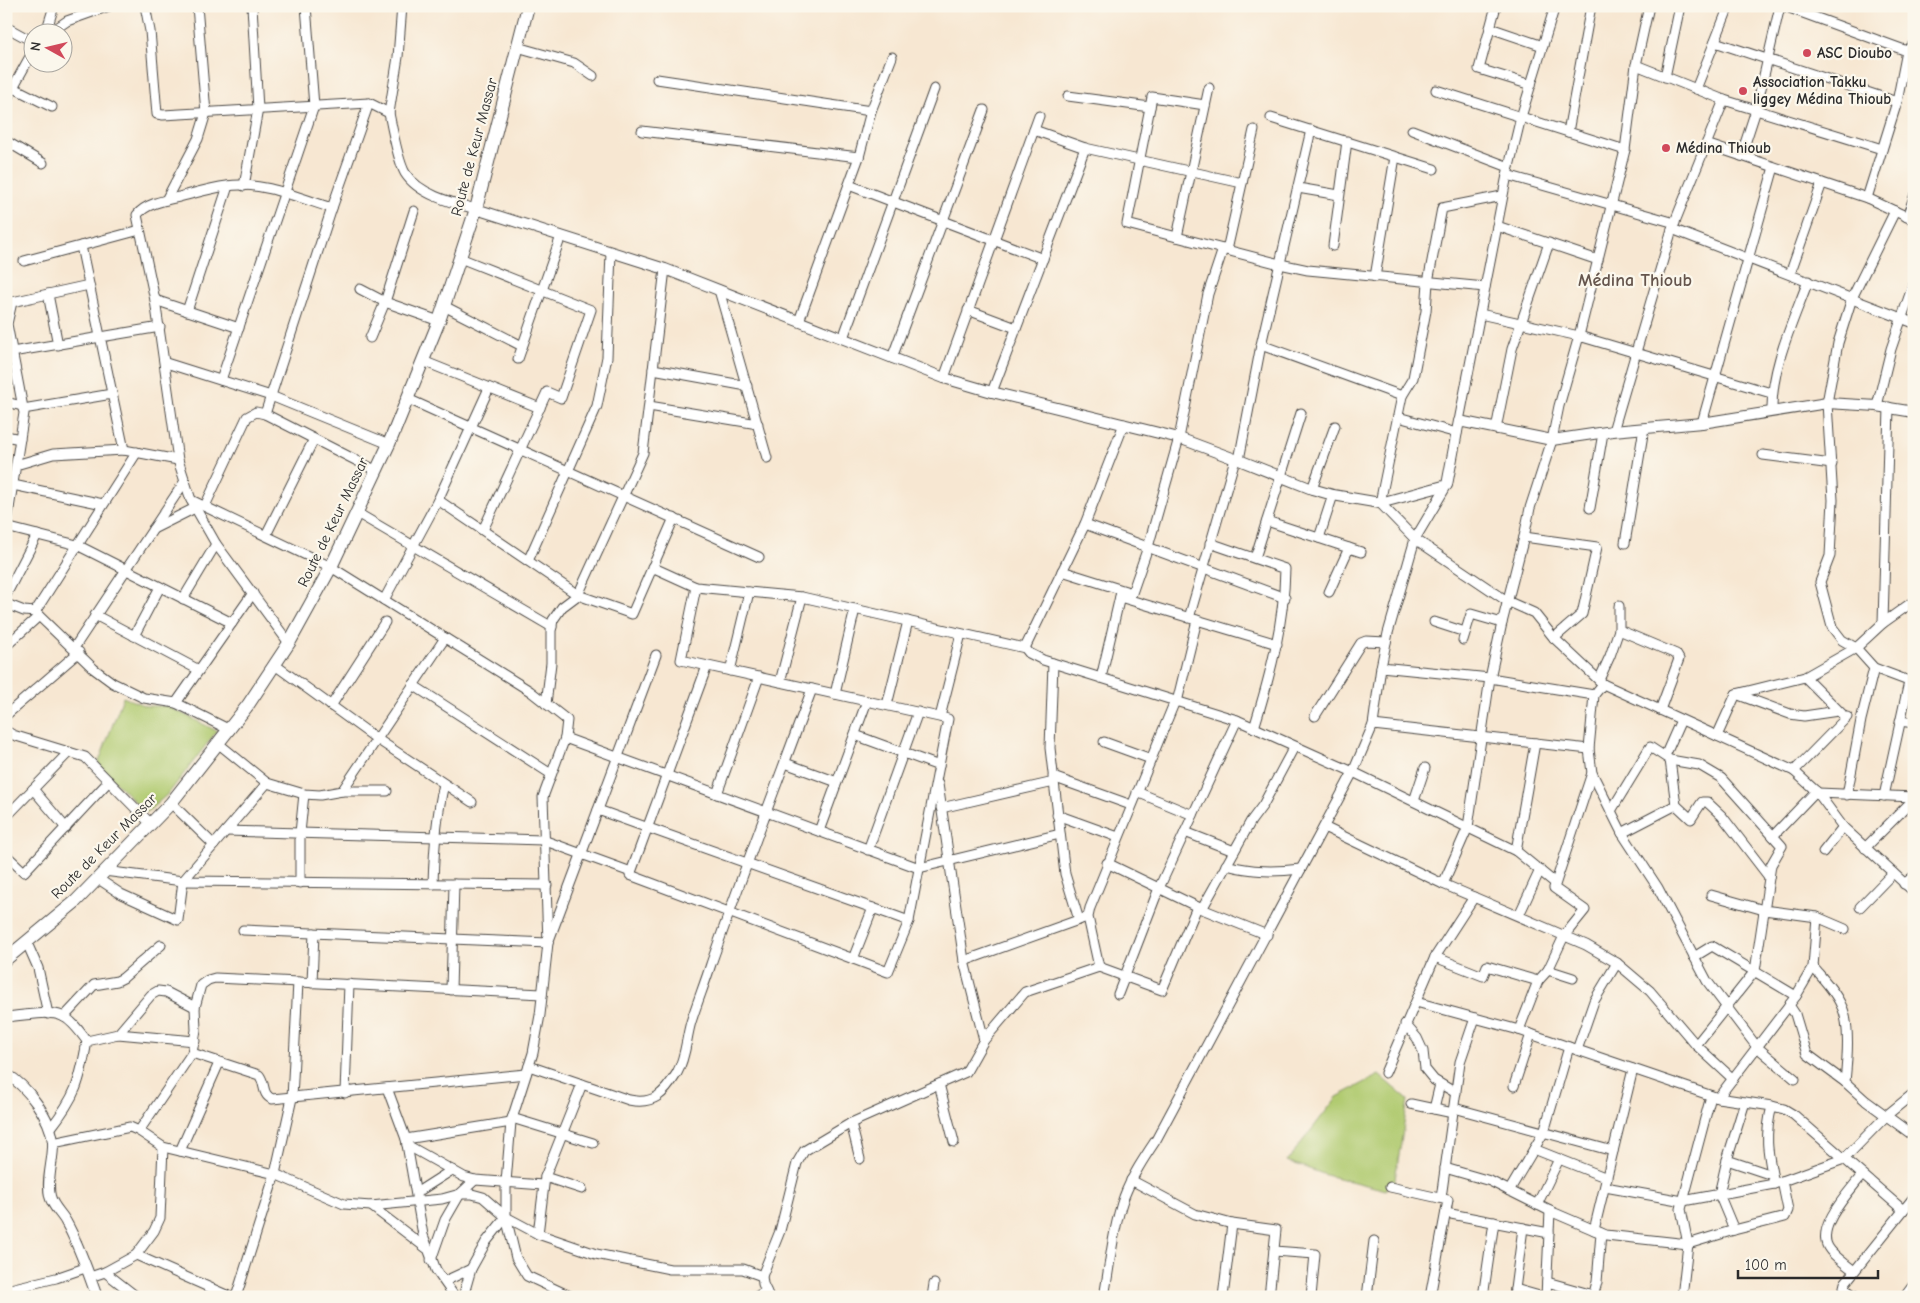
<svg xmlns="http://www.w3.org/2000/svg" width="1920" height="1303" viewBox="0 0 1920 1303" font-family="'Comic Neue',sans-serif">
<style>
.green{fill:#b0ca70;stroke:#6e7a4e}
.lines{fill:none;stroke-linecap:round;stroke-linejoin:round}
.minor-casing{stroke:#4a4744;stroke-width:11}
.tertiary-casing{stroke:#4a4744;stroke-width:12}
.primary-casing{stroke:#4a4744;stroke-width:14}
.minor{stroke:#fff;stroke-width:9}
.tertiary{stroke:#fff;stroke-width:10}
.primary{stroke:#fff;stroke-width:12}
.poi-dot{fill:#d1495b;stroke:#fbf7ec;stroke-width:2}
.labels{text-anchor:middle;stroke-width:4.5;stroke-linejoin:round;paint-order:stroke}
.poi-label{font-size:15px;font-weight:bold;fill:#2b2b2b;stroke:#fbf7ec;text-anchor:start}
.street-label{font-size:15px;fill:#2b2b2b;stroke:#fbf7ec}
.quarter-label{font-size:18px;font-weight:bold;fill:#65554d;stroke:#fbf7ec}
</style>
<rect width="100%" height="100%" fill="#fbf7ec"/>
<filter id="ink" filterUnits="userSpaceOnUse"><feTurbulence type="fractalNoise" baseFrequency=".02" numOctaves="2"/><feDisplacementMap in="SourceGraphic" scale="10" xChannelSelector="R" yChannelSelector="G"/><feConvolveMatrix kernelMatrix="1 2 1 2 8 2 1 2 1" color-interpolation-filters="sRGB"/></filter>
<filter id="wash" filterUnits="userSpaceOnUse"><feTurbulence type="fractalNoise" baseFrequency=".0096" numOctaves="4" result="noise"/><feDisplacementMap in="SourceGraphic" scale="20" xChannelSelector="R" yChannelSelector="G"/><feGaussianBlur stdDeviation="1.12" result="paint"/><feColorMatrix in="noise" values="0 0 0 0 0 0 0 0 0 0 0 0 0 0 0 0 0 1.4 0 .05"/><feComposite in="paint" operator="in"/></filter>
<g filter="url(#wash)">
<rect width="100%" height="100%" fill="#f7e7d2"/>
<g class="green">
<polygon points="123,697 146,706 167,706 217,731 169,793 146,813 98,764"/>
<polygon points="1379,1075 1408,1100 1394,1185 1387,1184 1386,1190 1326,1175 1287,1161 1337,1097"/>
</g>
</g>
<g filter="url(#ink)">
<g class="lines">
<defs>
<g id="minor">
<path d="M145 6 150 31 157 114 163 115 369 103 389 113C392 128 398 161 405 173 419 195 453 203 476 209"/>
<polyline points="1496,6 1479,69 1531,85"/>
<polyline points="1784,6 1907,51"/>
<polyline points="6,27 28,39 32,44"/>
<polyline points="1490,28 1543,46"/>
<polyline points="46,32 54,6"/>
<polyline points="51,32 67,21 109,6"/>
<polyline points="1715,42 1897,102"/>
<polyline points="517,47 574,63 593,76"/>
<polyline points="1906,61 1914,68"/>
<polyline points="1636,65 1724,100 1882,149"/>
<polyline points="1665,77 1680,6"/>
<polyline points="657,79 871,111"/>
<polyline points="6,84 52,107"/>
<polyline points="1696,89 1729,6"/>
<polyline points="1436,90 1625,150"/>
<polyline points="1068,96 1150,107"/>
<polyline points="6,100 32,53"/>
<polyline points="1205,105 1152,97 1127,224 1280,264 1308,270 1485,287"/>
<polyline points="389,113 398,57 402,6"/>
<polyline points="1271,118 1434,169"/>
<polyline points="1034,130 1085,148 1242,183"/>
<polyline points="1412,130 1509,167"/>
<polyline points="642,131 859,157"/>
<polyline points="1568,132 1591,6"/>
<polyline points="6,141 43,163"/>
<polyline points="1706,144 1867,198 1914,220"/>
<polyline points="1741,156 1756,110 1780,6"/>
<polyline points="1507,175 1675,223"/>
<polyline points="849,185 1043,259"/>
<polyline points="244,186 258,109 252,6"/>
<polyline points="1298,188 1339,195"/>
<polyline points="1502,196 1442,208 1428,282 1426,311 1413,378 1402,396 1380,503 1415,539 1507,601 1534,613 1554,638 1603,684 1794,771 1818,793 1843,827 1914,892"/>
<polyline points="1867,198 1897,102 1907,51 1914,44"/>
<polyline points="166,200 198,139 206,113 197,6"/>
<polyline points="1895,211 1852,298 1838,343 1827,403 1833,500 1830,556 1820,582 1832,627 1842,640 1856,648 1874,668 1914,683"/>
<polyline points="1907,217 1914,197"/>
<polyline points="1497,226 1598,260"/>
<polyline points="1672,229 1914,323"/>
<polyline points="1177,237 1209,88"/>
<polyline points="81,246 124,450"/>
<polyline points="1333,246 1347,141"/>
<polyline points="1227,250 1254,130"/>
<polyline points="460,258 591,310 561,398 547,392 483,530"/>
<polyline points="24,261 140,230"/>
<polyline points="1790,274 1822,183"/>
<polyline points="1375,277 1395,157"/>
<polyline points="360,289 385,302 439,321"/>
<polyline points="719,290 767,458"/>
<polyline points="48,294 58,345"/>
<polyline points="155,300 239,328"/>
<polyline points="444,306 522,346"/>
<polyline points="968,310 1016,328"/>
<polyline points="187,311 228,186"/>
<polyline points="1480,314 1579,336 1771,393"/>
<polyline points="799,321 859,157 871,111 892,57"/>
<polyline points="370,338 385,302 414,211"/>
<polyline points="843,338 934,89"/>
<polyline points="1261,345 1402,396"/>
<polyline points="6,353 160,327"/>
<polyline points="892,358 984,110"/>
<polyline points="518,359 561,236"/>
<polyline points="423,361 540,408"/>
<polyline points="166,363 271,396 389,444"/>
<polyline points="653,369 747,386"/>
<polyline points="944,378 1039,116"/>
<polyline points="221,380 314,106 306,6"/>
<polyline points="992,392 1085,148"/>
<polyline points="408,399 759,557"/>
<polyline points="6,402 22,406"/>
<polyline points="649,406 758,424"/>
<polyline points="1877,406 1891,349 1914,282"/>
<polyline points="23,409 112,394"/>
<path d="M1772 411C1771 367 1793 322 1808 281"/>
<polyline points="265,414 332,208 369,103"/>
<polyline points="1398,417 1457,433"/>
<polyline points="1459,421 1507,175 1521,117 1555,6"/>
<polyline points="1702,423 1774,167"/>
<polyline points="1496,429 1512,349 1549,243"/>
<polyline points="1613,431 1672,229 1724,100"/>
<polyline points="6,436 20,439"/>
<polyline points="1763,455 1832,464"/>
<polyline points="16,465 53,454 124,450 178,460"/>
<polyline points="13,485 103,504"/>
<polyline points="1312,489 1335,426"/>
<polyline points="191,500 331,567 530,691 567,720 565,738 543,797 548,943 540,1015 533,1053 511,1122 506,1182 506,1217 486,1242 471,1269 463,1297"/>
<polyline points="438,500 578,595 632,614 674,518"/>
<polyline points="205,506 247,417 256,412 265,414 377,471"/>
<polyline points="1590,508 1603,433"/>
<polyline points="357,513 552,627"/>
<polyline points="1267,521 1361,552"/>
<polyline points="1085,524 1285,598"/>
<polyline points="6,527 77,545 232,623"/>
<polyline points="6,528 24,413 7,324 12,302 89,285"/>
<polyline points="153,529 195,508"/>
<polyline points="266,535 314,439"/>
<polyline points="1524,537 1597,547 1582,614 1554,638"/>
<polyline points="1319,538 1333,495"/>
<path d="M1210 543 1285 569C1284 624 1270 676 1254 728"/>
<polyline points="1625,543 1644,428"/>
<polyline points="1255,558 1301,413"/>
<polyline points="528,561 597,406 607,357 611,252"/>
<polyline points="652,567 696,587 802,597 1025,648 1029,653 1043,660 1237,720 1353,772 1516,851 1555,883"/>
<polyline points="1062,571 1132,593 1148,547 1179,438 1208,294 1223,249"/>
<polyline points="696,587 681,660 948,719 909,921 888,972 630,875 707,666"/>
<polyline points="1329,592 1349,548"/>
<polyline points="6,595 37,535"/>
<polyline points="1120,597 1277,644"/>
<polyline points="183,599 216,544"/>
<polyline points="384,600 438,500 489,388"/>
<polyline points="6,604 24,611 35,612 94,669 113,683 144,698 176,703 230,730"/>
<polyline points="35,612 137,452"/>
<polyline points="95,615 199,670"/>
<polyline points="1189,618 1235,459 1239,460 1261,345 1311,130"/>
<polyline points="1434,622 1465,632"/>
<polyline points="1883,623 1889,407"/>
<polyline points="1619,630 1676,654 1679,659 1660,710"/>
<polyline points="134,636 160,587"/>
<polyline points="1463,640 1471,614 1502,623"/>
<path d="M289 643 216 544 191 500 178 460 155 300 137 215C145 204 165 200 179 197 195 193 211 188 227 186 263 181 299 198 332 208"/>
<polyline points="6,646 39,616"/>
<polyline points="74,648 185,481"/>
<polyline points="1025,648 1085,524 1124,424"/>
<polyline points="1053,663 1050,748 1065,874 1079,920"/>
<polyline points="275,665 377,739 472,802"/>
<polyline points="1381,667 1490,678 1594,695"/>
<polyline points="730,671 749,592"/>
<polyline points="1805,677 1842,714"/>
<polyline points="1101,678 1121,592"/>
<polyline points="1599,680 1610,656 1619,630 1619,606"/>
<polyline points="780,682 802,597"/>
<polyline points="1603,684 1594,695 1589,749 1592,773 1622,833 1658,888 1707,981 1757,1047 1795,1079"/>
<polyline points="413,685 551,774"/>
<polyline points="835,694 855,609"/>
<polyline points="1736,694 1805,677 1856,648 1883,623 1914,601"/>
<polyline points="1736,694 1790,714 1804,716 1838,711"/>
<polyline points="1177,702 1197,620"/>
<polyline points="176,703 253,593"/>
<polyline points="546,704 551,663 551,631 553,620 562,607 578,595 643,453 665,269"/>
<polyline points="887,705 908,621"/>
<polyline points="331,706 385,622"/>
<polyline points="6,715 79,652"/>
<polyline points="1315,716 1361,643 1366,641 1386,642"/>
<polyline points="940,717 961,634"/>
<polyline points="1900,721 1914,723"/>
<polyline points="1373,725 1589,749"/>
<polyline points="6,731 13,735 85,757 150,823"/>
<polyline points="855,735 939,766"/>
<polyline points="1717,736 1736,694"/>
<polyline points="565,738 919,868 1060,834"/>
<polyline points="1104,742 1151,759"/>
<polyline points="219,744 267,783 304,794 320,795 342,791 387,791"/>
<polyline points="1665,756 1681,720"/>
<polyline points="1670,760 1676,805 1691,819 1702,802 1707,802 1722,816 1769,877"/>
<polyline points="785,763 837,782"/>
<polyline points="1794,771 1847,717"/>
<polyline points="1053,777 1131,805"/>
<polyline points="938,784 964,961 984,1040"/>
<polyline points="33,789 66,828"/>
<polyline points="342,791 445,638"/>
<polyline points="1137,792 1193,815"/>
<polyline points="1818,793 1914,797"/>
<polyline points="717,794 759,677"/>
<polyline points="1847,795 1861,720 1874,668"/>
<polyline points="1884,796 1909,682"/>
<polyline points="1414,801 1425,768"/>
<polyline points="171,803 214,845"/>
<polyline points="941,808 1054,782"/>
<polyline points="598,810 909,921"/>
<polyline points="1611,811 1650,747 1670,760 1699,765 1721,778 1782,846 1771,865 1755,971 1696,1045"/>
<polyline points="1057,815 1118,837"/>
<polyline points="6,817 69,752"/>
<polyline points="1324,827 1443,884 1586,945 1617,963 1650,991 1696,1045 1733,1079"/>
<polyline points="226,831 543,840 631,872"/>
<polyline points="819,831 867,701"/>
<polyline points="1185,832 1234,851"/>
<polyline points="1622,833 1676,805"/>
<polyline points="1773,836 1816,791"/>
<polyline points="1865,848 1914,799"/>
<polyline points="868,850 918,712"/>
<polyline points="1516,851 1535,743"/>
<polyline points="1823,852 1843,827"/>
<polyline points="6,855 24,872 109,781"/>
<polyline points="1107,863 1202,909 1267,935"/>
<path d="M1226 865C1253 872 1274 872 1301 869"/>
<polyline points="104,871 183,881 547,885"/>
<polyline points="97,878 121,894 178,920 183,881 267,783"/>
<polyline points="300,883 300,833 304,794"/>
<path d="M433 884C434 849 436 817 444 784"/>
<polyline points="1443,884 1468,827 1490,678 1502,623 1524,537 1530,508 1552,440 1559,406 1579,336 1625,150 1636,65 1649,6"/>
<polyline points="1904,884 1914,876"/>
<polyline points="1711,895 1764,910 1817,917 1845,929"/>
<polyline points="1860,907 1893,873"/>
<polyline points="1202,909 1251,821 1263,805 1294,747"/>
<polyline points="1519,915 1540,870"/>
<polyline points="243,930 548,943 656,655"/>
<polyline points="27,943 38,968 48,1014"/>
<polyline points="1435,957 1483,976 1487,966 1538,981 1548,970 1564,936 1585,910 1554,888 1592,773"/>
<polyline points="1694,957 1712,946 1796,996"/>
<polyline points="853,959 873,908"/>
<polyline points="964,961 1084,918"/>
<polyline points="1099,967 1088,917 1090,908 1175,701"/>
<path d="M1813 967C1823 979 1835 991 1841 1005 1851 1023 1847 1062 1845 1082L1866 1101 1914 1136"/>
<polyline points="1548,970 1573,978"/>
<polyline points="312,983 314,933"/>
<polyline points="451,990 454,884"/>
<polyline points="1118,994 1159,888 1237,720"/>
<polyline points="1416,1002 1519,1030 1718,1098 1772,1106 1784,1109 1794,1115 1903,1210"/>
<polyline points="1789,1005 1795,1014 1807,1054 1845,1082"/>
<path d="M6 1017C21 1016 48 1010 62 1016 72 1020 80 1032 87 1041 80 1082 76 1096 50 1129"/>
<polyline points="64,1017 94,985 117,981 123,978 161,945"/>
<polyline points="1405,1024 1417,1038 1423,1051 1425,1069 1434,1080 1456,1093"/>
<polyline points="1519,1030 1538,981"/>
<polyline points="118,1034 195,1041"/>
<polyline points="87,1041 118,1034 151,995 158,991 166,992 195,1007"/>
<polyline points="1577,1050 1594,1001 1617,963"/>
<path d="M192 1053 259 1075C266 1083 261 1094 272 1099L526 1074"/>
<path d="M529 1066 629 1100C654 1105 664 1094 677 1073 686 1057 686 1039 691 1022 697 1003 705 983 711 964 743 872 778 781 812 689"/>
<polyline points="1385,1073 1435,957 1474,897"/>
<polyline points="939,1084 954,1142"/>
<polyline points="1514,1086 1531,1034"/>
<polyline points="387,1088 406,1139 423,1235 436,1270 455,1297"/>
<polyline points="345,1093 349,984"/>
<polyline points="1718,1098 1796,996 1813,967 1817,917"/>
<polyline points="1411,1104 1453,1113"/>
<path d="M1772 1106C1764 1137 1768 1153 1774 1184"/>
<polyline points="1454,1108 1613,1151"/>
<polyline points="1434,1109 1440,1084"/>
<polyline points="512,1118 593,1143"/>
<polyline points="851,1123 860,1159"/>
<polyline points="139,1131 192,1053 196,1030 195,1007 201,985 208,980 215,978 542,994"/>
<polyline points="406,1139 511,1122"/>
<polyline points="53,1143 130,1127 139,1131 163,1147 275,1174 344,1204 371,1206 442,1199 460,1194 472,1194 483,1197 506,1217 538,1234 596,1254 670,1269 743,1269 762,1276"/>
<polyline points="407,1145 464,1177 475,1180 543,1185"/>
<polyline points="1534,1149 1607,1178"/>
<polyline points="180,1151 219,1063"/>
<polyline points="1727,1160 1772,1175"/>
<polyline points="1445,1168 1490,1181 1550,1211 1606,1235 1688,1244 1734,1230 1785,1217 1788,1210 1782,1181"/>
<polyline points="545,1177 582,1189"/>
<polyline points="1131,1180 1195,1214 1232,1224 1276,1230 1269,1297"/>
<polyline points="1390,1187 1448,1200 1430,1297"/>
<polyline points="1605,1187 1683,1201 1774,1184 1844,1159 1887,1115 1914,1093"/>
<polyline points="1509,1191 1544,1132 1569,1047"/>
<polyline points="416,1193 452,1170"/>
<polyline points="1441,1198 1460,1062 1475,1018"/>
<polyline points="1537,1205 1559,1159"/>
<polyline points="371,1206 426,1248"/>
<polyline points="1446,1213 1549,1233"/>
<polyline points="506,1217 516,1258 527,1276 572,1297"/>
<polyline points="1594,1230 1633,1069"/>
<polyline points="1734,1230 1719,1194 1727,1160 1745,1102"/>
<polyline points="538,1234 545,1177 582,1084"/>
<polyline points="1274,1251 1315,1254 1311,1297"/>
<polyline points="136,1255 231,1297"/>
<polyline points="431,1260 445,1220 460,1194 475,1180"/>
<path d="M1854 1271C1846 1264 1833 1256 1828 1247 1816 1226 1850 1191 1862 1175"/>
<polyline points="105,1272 137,1297"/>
<polyline points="90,1277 105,1272 136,1255 154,1231 160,1218 163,1147"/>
<polyline points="445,1281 471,1269"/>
<polyline points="1547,1282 1593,1295"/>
<polyline points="1515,1289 1543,1297"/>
<polyline points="6,1290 56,1278 85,1268"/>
<polyline points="236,1297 275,1174 292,1098 298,982"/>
<polyline points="756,1297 766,1291"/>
<polyline points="769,1297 763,1284 762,1276 780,1231 797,1163 804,1151 851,1123 966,1072 984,1040 1025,992 1099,967 1162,990 1197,907"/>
<polyline points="932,1297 934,1284"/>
<path d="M1104 1297C1110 1264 1113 1228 1124 1197 1132 1176 1144 1158 1156 1140L1353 772 1373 725 1381 667 1388 633 1415 539 1447 485"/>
<polyline points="1223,1297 1232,1224"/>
<polyline points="1367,1297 1374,1241"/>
<polyline points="1483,1297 1494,1222"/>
<polyline points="1514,1297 1523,1228"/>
<polyline points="1546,1297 1550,1211"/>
<polyline points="1593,1297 1597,1282 1601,1233"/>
<polyline points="1682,1297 1688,1244 1681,1209 1711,1096"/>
<polyline points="1857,1297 1846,1290 1844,1287 1845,1283 1914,1197"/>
</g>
<g id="tertiary">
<polyline points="476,209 665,269 944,378 992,392 1179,438 1235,459"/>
<polyline points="1239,460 1312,489 1333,495 1380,503 1447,485 1459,421 1552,440 1613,431 1702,423 1827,403 1877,406 1914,412"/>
<path d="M6 1074C27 1085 51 1119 53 1142 54 1159 46 1179 50 1196 52 1206 62 1214 66 1222 79 1245 88 1272 97 1297"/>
<polyline points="1905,1297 1914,1285"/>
</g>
<polyline id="primary" points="6,959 75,902 171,803 248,705 289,643 331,567 389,444 439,321 476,209 528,6"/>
</defs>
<use href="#minor" class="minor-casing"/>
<use href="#tertiary" class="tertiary-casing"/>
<use href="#primary" class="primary-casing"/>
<use href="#minor" class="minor"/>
<use href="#tertiary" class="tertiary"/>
<use href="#primary" class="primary"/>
</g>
</g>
<g class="poi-dot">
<circle cx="1807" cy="53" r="5"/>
<circle cx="1743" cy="91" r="5"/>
<circle cx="1666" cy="148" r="5"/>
</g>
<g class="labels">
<g class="poi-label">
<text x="1817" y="58">ASC Dioubo</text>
<text x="1753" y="87">Association Takku<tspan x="1753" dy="17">liggey Médina Thioub</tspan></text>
<text x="1676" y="153">Médina Thioub</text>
</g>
<g class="street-label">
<text transform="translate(474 147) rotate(-75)" y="5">Route de Keur Massar</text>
<text transform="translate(333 522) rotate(-64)" y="5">Route de Keur Massar</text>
<text transform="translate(104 846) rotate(-45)" y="5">Route de Keur Massar</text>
</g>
<g class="quarter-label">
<text x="1635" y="286">Médina Thioub</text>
</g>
</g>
<rect width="1920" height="1303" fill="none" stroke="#fbf7ec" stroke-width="25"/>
<g transform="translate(48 48) rotate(278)"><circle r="24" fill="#fbf7ec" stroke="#a8a59f"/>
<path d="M0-4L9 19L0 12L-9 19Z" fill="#d1495b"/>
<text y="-8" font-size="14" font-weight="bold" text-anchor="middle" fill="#2b2b2b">N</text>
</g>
<path d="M1738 1270v8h140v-8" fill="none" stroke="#2b2b2b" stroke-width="2.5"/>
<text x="1745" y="1270" font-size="15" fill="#2b2b2b" stroke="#fbf7ec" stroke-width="4" paint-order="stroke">100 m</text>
</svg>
